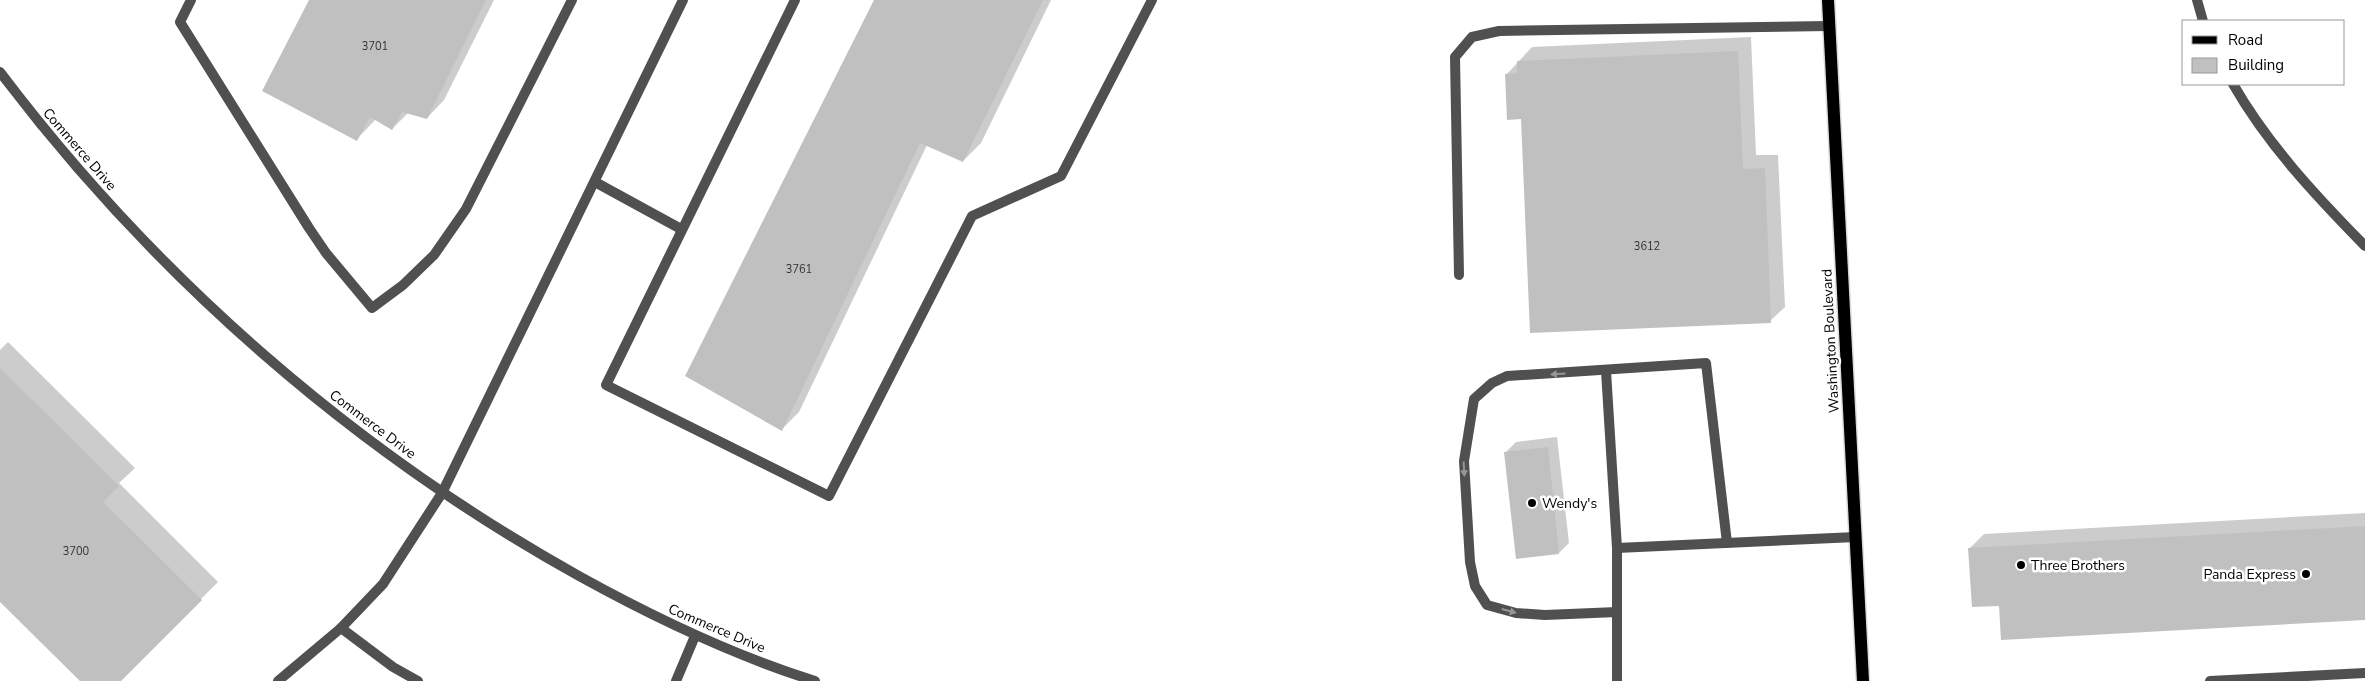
<svg xmlns="http://www.w3.org/2000/svg" width="2365" height="681" viewBox="0 0 2365 681" font-family="'Nunito Sans',sans-serif">
<style>
.shadow{fill:#0003}
.building{fill:#c0c0c0}
.lines{fill:none;stroke-linecap:round;stroke-linejoin:round}
.primary-casing{stroke:#dbdbdb;stroke-width:15}
.lane{stroke:#505050;stroke-width:10}
.street{stroke:#505050;stroke-width:10}
.primary{stroke:#000;stroke-width:12}
.oneway{fill:#969696}
.poi-dot{fill:#000;stroke:#fff;stroke-width:2}
.labels{text-anchor:middle;stroke-width:5;stroke-linejoin:round;paint-order:stroke}
.number-label{font-size:11px;fill:#303030}
.street-label{font-size:14px;fill:#000;stroke:#fff}
.poi-label{font-size:14px;fill:#000;stroke:#fff;text-anchor:start}
</style>
<rect width="100%" height="100%" fill="#fff"/>
<g class="shadow">
<polygon points="310,0 494,0 444,100 427,118 409,112 392,129 376,119 356,140"/>
<polygon points="875,0 1051,0 981,143 963,161 927,145 799,412 782,429"/>
<polygon points="1751,37 1756,155 1778,155 1785,307 1770,321 1522,117 1506,75 1532,47"/>
<polygon points="8,342 135,468 119,483 218,582 119,681 82,681 0,600 0,350"/>
<polygon points="1557,437 1569,543 1559,553 1506,452 1516,442"/>
<polygon points="2365,513 2365,619 2000,604 1970,548 1984,534"/>
</g>
<g class="building">
<polygon points="309,0 486,0 427,119 402,112 392,130 370,117 357,141 262,91"/>
<polygon points="874,0 1043,0 963,162 920,143 782,431 685,376"/>
<polygon points="1738,51 1743,169 1765,168 1771,323 1530,333 1521,119 1507,120 1505,74 1517,73 1517,61"/>
<polygon points="0,368 119,486 103,502 202,600 121,681 80,681 0,602"/>
<polygon points="1548,447 1559,554 1516,559 1504,452"/>
<polygon points="2365,526 2365,620 2001,640 1999,606 1972,607 1968,548"/>
</g>
<g class="lines">
<defs>
<polyline id="primary" points="1828,0 1863,681"/>
</defs>
<use href="#primary" class="primary-casing"/>
<g class="lane">
<polyline points="191,0 180,22 309,228 326,253 372,308 403,285 434,255 466,209 572,0"/>
<polyline points="795,0 606,385 829,496 972,216 1061,176 1152,0"/>
<polyline points="2197,0 2203,21"/>
<path d="M2233 84C2268 145 2316 196 2365 246"/>
<polyline points="595,182 681,229"/>
<polyline points="1459,275 1455,57 1472,37 1499,31 1829,26"/>
<polyline points="1606,371 1617,548 1617,681"/>
<polyline points="1617,548 1856,537"/>
<polyline points="1617,612 1545,615 1516,613 1487,605 1475,586 1470,562 1464,461 1474,399 1492,383 1507,376 1706,363 1727,543"/>
<polyline points="341,628 393,667 418,681"/>
<polyline points="278,681 341,628 383,584 442,493 683,0"/>
<polyline points="676,681 695,636"/>
<polyline points="2210,681 2365,673"/>
</g>
<path class="street" d="M0 72C155 277 354 451 579 576 655 618 732 655 815 681"/>
<use href="#primary" class="primary"/>
</g>
<defs><path id="oneway-solid" d="M-6-.8H1V-3.2L6.5 0L1 3.2V.8H-6Z" transform="scale(1.25)"/></defs>
<g class="oneway">
<use href="#oneway-solid" transform="translate(1558 374) rotate(176)"/>
<use href="#oneway-solid" transform="translate(1464 469) rotate(87)"/>
<use href="#oneway-solid" transform="translate(1509 611) rotate(15)"/>
</g>
<g class="poi-dot">
<circle cx="1532" cy="503" r="5"/>
<circle cx="2021" cy="565" r="5"/>
<circle cx="2306" cy="574" r="5"/>
</g>
<g class="labels">
<g class="number-label">
<text x="375" y="50">3701</text>
<text x="1647" y="250">3612</text>
<text x="799" y="273">3761</text>
<text x="76" y="555">3700</text>
</g>
<g class="street-label">
<text transform="translate(80 149) rotate(49)" y="5">Commerce Drive</text>
<text transform="translate(1830 341) rotate(-93)" y="5">Washington Boulevard</text>
<text transform="translate(373 424) rotate(37)" y="5">Commerce Drive</text>
<text transform="translate(717 628) rotate(23)" y="5">Commerce Drive</text>
</g>
<g class="poi-label">
<text x="1542" y="508">Wendy's</text>
<text x="2031" y="570">Three Brothers</text>
<text x="2296" y="579" text-anchor="end">Panda Express</text>
</g>
</g>
<rect x="2182" y="20" width="162" height="65" fill="#ffffff" stroke="#999999"/>
<rect x="2192" y="36" width="25" height="8" fill="#000000" stroke="#999999"/>
<text x="2228" y="45" font-size="15" fill="#000000">Road</text>
<rect x="2192" y="58" width="25" height="15" fill="#c0c0c0" stroke="#999999"/>
<text x="2228" y="70" font-size="15" fill="#000000">Building</text>
</svg>
